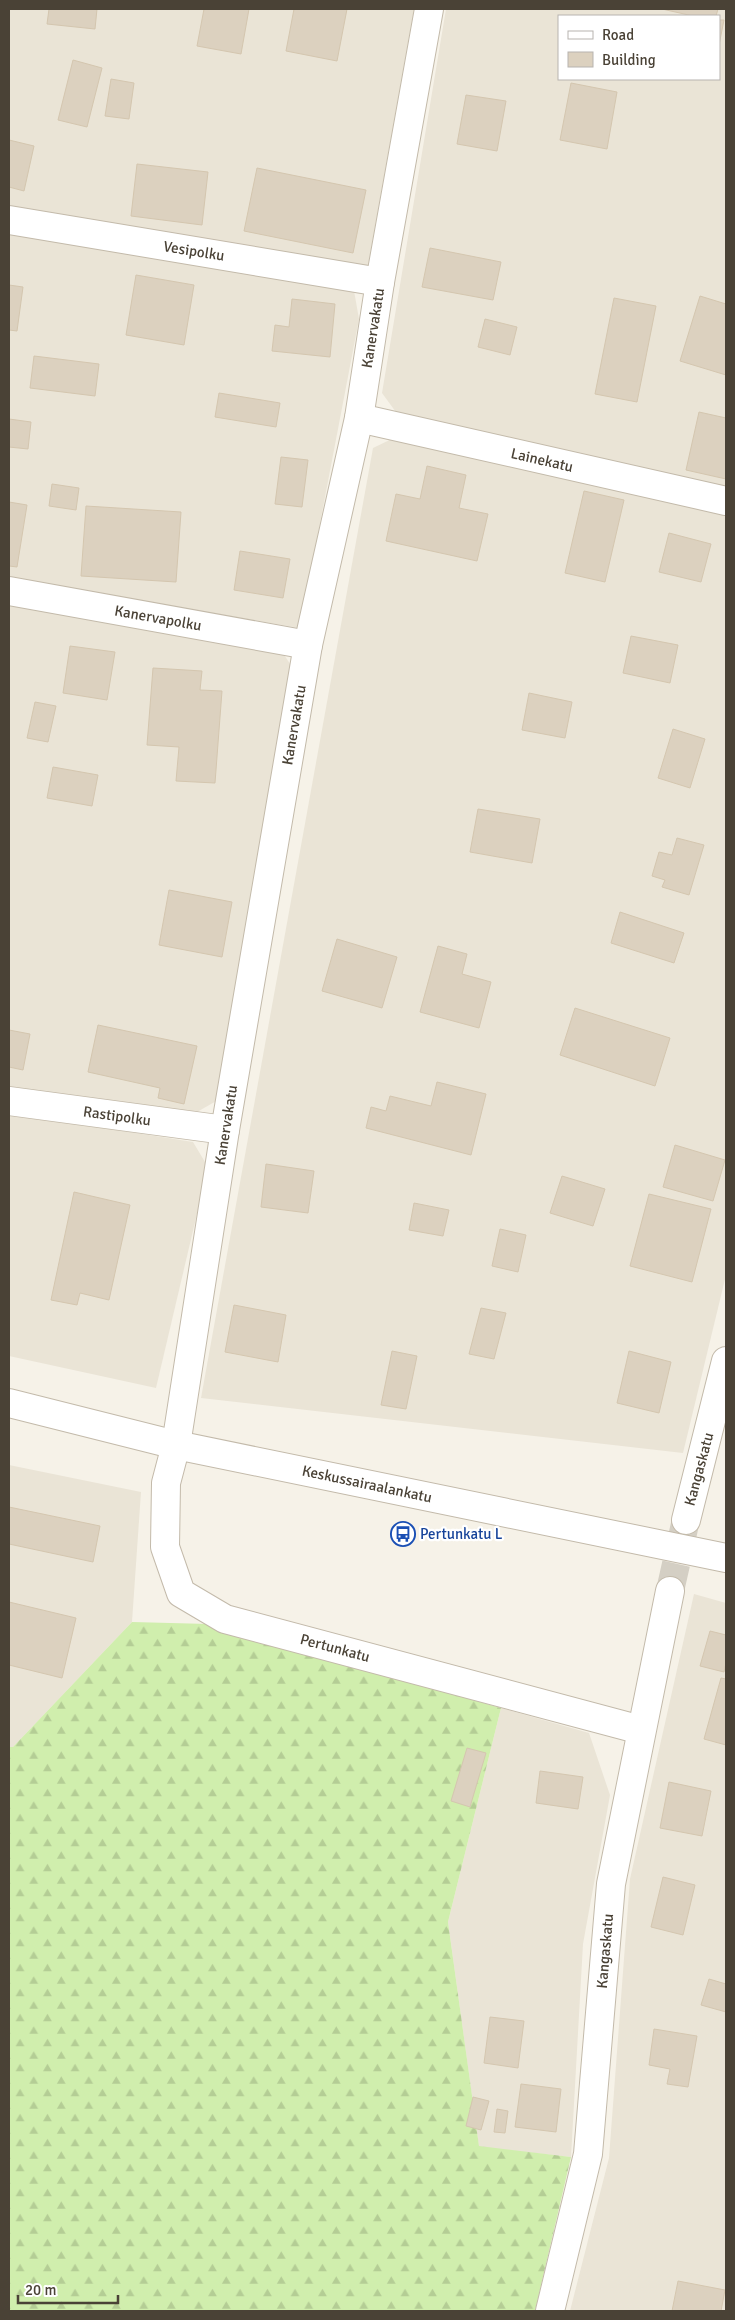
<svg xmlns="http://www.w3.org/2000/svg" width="735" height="2320" viewBox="0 0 735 2320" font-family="Signika,sans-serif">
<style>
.residential{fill:#eae4d6;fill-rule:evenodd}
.forest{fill:url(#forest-firs)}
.building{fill:#dcd1bf;stroke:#d4c6af}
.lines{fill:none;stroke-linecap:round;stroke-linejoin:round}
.minor-tunnel{stroke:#d4cfc4;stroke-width:28;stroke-dasharray:28 14;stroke-linecap:butt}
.minor-casing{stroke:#c3baaa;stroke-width:30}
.minor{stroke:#fff;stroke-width:28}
.labels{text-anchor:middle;stroke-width:4.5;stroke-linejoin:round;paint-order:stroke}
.street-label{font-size:15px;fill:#4a4236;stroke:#fff}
.transit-label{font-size:15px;fill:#164399;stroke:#fff;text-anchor:start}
</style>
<defs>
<pattern id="forest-firs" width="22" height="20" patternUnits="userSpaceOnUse" patternTransform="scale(1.25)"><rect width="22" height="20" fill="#d0eead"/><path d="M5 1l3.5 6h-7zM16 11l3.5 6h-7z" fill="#b4cd95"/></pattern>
</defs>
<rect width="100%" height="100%" fill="#f6f2e8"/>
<g class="residential">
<polygon points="9,9 414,9 367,271 9,210"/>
<path d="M446 9H726V493L401 419 382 393ZM559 16H719V79H559Z"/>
<polygon points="9,231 353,285 359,319 300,628 9,579"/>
<polygon points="400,435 726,512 726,1275 683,1453 201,1398 373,448"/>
<polygon points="9,601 281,650 294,670 218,1100 190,1116 9,1091"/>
<polygon points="9,1113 193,1142 208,1167 156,1388 9,1356"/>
<polygon points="9,1465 141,1492 132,1622 13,1747 9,1747"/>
<polygon points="694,1594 726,1603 726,2311 570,2311 609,2158 630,1879"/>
<polygon points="501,1708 589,1733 610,1795 583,1944 571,2157 479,2147 448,1922"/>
</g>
<polygon class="forest" points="132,1622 209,1624 501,1708 448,1922 479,2146 571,2157 535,2311 9,2311 9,1747 13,1747"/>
<g class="building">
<polygon points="49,9 97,9 95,29 47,24"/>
<polygon points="204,9 249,9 241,54 197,46"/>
<polygon points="294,9 347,9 337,61 286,51"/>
<polygon points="662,9 718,9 716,16 693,16"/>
<polygon points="719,20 724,20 719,45"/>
<polygon points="73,60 102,68 87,127 58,120"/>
<polygon points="111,79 134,83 129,119 105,116"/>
<polygon points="571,83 617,92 607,149 560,140"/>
<polygon points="466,95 506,101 497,151 457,144"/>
<polygon points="9,140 34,146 24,191 9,187"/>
<polygon points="137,164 208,172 202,225 131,216"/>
<polygon points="257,168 366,190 353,253 244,231"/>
<polygon points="430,248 501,262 493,300 422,287"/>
<polygon points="136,275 194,285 184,345 126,335"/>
<polygon points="9,285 23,287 17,331 9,330"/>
<polygon points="700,296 726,304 726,375 680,361"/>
<polygon points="614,298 656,306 637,402 595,394"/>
<polygon points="292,299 335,304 330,357 272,351 275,325 289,327"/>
<polygon points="485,319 517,327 510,355 478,347"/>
<polygon points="34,356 99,364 95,396 30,388"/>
<polygon points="219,393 280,403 276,427 215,417"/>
<polygon points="699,412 726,418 726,479 686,470"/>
<polygon points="9,419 31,422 28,449 9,447"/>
<polygon points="281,457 308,460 302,507 275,504"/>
<polygon points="427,466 466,475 459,508 488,514 477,561 386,541 396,494 420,499"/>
<polygon points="52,484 79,488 76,510 49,506"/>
<polygon points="584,491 624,500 605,582 565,573"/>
<polygon points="9,502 27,505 17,567 9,566"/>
<polygon points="86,506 181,512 176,582 81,576"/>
<polygon points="669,533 711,544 701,582 659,572"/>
<polygon points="240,551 290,559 283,598 234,590"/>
<polygon points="631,636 678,645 670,683 623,673"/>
<polygon points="70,646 115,652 107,700 63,693"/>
<polygon points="153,668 202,671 200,690 222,691 215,783 176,781 179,747 147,745"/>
<polygon points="529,693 572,702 565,738 522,730"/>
<polygon points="35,702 56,706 48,742 27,738"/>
<polygon points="673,729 705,739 690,788 658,778"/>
<polygon points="53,767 98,775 92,806 47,798"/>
<polygon points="478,809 540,819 532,863 470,852"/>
<polygon points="677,838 704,845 689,895 662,887 665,880 652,876 659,852 672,855"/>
<polygon points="169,890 232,902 222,957 159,945"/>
<polygon points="620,912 684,933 674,963 611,943"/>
<polygon points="337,939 397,957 382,1008 322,991"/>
<polygon points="438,946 467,954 462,974 491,982 479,1028 420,1012"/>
<polygon points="575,1008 670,1038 655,1086 560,1055"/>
<polygon points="98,1025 197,1046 184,1104 158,1098 160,1088 88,1072"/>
<polygon points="9,1030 30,1034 23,1070 9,1067"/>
<polygon points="437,1082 486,1094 471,1155 366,1128 371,1107 386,1111 390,1096 431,1106"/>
<polygon points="675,1145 725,1160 713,1201 663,1187"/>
<polygon points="266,1164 314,1171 308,1213 261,1207"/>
<polygon points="562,1176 605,1189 593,1226 550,1213"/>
<polygon points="74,1192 130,1205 109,1300 80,1293 77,1305 51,1300"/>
<polygon points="649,1194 711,1209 692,1282 630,1266"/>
<polygon points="414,1203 449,1210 443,1236 409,1230"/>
<polygon points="500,1229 526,1235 518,1272 492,1266"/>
<polygon points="234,1305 286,1315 278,1362 225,1352"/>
<polygon points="481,1308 506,1313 494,1359 469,1354"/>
<polygon points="392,1351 417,1356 406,1409 381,1405"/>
<polygon points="629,1351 671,1362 659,1413 617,1403"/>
<polygon points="9,1507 100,1526 93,1562 9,1544"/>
<polygon points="9,1602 76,1618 62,1678 9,1665"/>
<polygon points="710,1631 726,1635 726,1663 724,1672 700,1666"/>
<polygon points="721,1678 726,1679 726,1745 704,1739"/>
<polygon points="467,1748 486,1753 470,1807 451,1801"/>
<polygon points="540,1771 583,1777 578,1809 536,1803"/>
<polygon points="669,1782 711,1791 702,1836 660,1828"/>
<polygon points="663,1877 695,1885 683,1935 651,1927"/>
<polygon points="709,1979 726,1984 726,2012 701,2005"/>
<polygon points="490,2017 524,2021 518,2068 484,2063"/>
<polygon points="654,2029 697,2036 688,2087 667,2084 670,2069 649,2065"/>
<polygon points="521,2084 561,2089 556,2132 515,2127"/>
<polygon points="473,2097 489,2101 481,2130 466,2126"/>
<polygon points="497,2109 508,2111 505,2133 494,2132"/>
<polygon points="678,2281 725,2290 721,2311 672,2311"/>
</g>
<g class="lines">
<polyline class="minor-tunnel" points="670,1591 685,1524"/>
<defs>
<g id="minor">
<polyline points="429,9 380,282 359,418 308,645 225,1130 176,1445 166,1483 165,1547 181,1593 225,1619 641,1730"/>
<polyline points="9,220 380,282"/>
<polyline points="359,418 726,501"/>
<polyline points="9,591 308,645"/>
<polyline points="9,1101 225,1130"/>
<polyline points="9,1403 176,1445 726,1558"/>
<polyline points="686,1520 726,1361"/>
<polyline points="550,2311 588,2154 611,1884 670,1591"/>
</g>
</defs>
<use href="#minor" class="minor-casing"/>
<use href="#minor" class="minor"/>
</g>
<defs>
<symbol id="bus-ring" viewBox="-11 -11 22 22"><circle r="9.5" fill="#fff" stroke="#1a4fb4" stroke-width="1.5"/><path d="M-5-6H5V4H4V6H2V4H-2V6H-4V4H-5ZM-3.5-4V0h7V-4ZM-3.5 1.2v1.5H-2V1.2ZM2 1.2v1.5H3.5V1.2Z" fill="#1a4fb4"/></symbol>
</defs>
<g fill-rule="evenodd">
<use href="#bus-ring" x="389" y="1520" width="28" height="28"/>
</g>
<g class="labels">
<g class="street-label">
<text transform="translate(194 251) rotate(9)" y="5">Vesipolku</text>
<text transform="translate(373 328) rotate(-81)" y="5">Kanervakatu</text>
<text transform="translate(542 460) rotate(13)" y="5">Lainekatu</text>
<text transform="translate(158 618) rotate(10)" y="5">Kanervapolku</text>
<text transform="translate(294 725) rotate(-80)" y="5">Kanervakatu</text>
<text transform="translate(117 1116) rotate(8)" y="5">Rastipolku</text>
<text transform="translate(226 1125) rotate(-81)" y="5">Kanervakatu</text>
<text transform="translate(699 1469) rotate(-75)" y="5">Kangaskatu</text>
<text transform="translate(367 1484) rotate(12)" y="5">Keskussairaalankatu</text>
<text transform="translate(335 1648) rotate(15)" y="5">Pertunkatu</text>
<text transform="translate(605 1951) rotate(-85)" y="5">Kangaskatu</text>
</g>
<g class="transit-label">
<text x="420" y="1539">Pertunkatu L</text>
</g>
</g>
<rect width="735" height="2320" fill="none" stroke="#4a4236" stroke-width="20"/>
<rect x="558" y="15" width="162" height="65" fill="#ffffff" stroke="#b7b3af"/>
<rect x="568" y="31" width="25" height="8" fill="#ffffff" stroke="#b7b3af"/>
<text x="602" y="40" font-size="15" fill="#4a4236">Road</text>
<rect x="568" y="52" width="25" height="15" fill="#dcd1bf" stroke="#b7b3af"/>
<text x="602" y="65" font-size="15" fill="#4a4236">Building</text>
<path d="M18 2295v8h100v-8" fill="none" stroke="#4a4236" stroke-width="2.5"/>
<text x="25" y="2295" font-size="15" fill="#4a4236" stroke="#ffffff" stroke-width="4" paint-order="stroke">20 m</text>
</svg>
